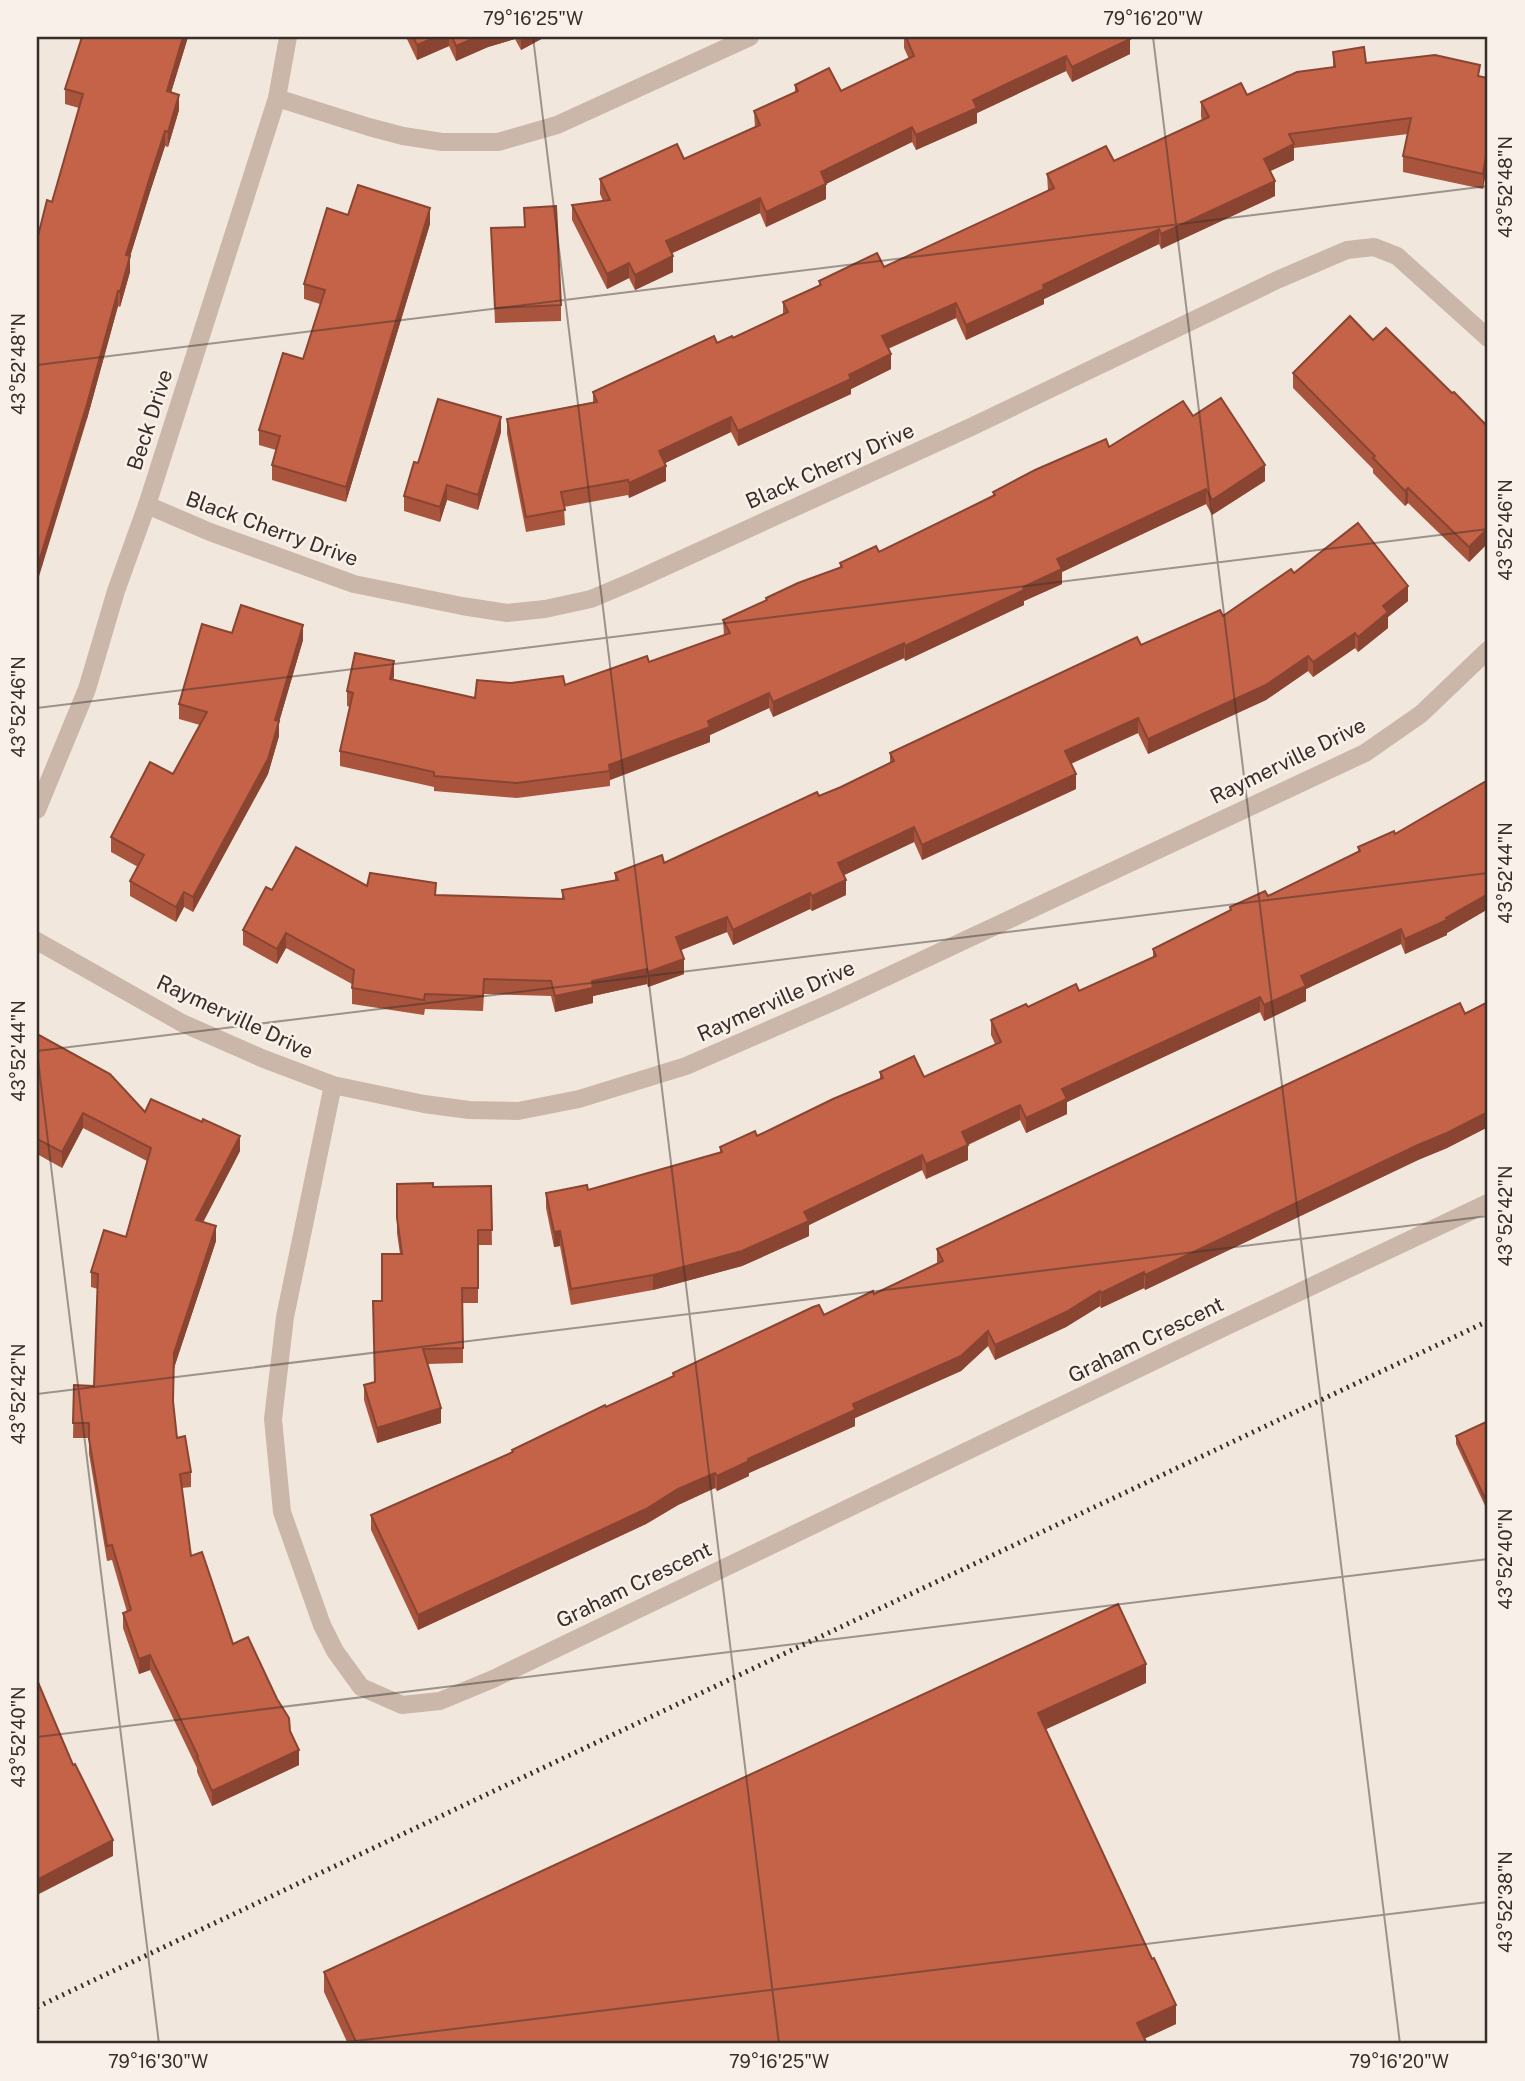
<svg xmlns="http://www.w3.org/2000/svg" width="1525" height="2081" viewBox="0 0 1525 2081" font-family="'Public Sans',sans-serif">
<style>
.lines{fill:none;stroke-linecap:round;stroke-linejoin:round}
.minor{stroke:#cab7a9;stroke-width:18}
.tertiary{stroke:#cab7a9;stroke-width:18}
.rail{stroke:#372d29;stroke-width:5;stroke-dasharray:2 5;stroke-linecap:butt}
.wall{fill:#a9553e}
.shaded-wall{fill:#894532}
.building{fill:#c46348;stroke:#894532;stroke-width:2}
.ticks{fill:none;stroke:#372d29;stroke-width:2;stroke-opacity:0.45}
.labels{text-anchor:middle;stroke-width:5;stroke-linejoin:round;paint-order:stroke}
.street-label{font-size:21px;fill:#372d29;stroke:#f9f1e9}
.neatline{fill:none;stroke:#372d29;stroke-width:2.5}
.ticks-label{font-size:18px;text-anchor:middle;fill:#372d29}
</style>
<rect width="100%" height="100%" fill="#f2e7dd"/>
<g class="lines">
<g class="minor">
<polyline points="277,98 369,127 403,136 442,142 498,142 557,125 750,37"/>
<polyline points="147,505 210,532 354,584 462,606 507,613 545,609 591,599 636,580 971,427 1277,280 1347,250 1374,247 1397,256 1488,338"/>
<polyline points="37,810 87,689 116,591 147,505 277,98 288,37"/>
<polyline points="333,1085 285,1317 273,1419 282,1512 322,1625 335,1651 361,1687 402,1705 440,1701 493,1679 1223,1328 1488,1203"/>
</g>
<polyline class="tertiary" points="37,941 182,1023 264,1059 333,1085 424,1104 469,1110 518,1111 579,1099 686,1066 835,1001 1365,753 1421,714 1488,650"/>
<polyline class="rail" points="37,2007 1488,1321"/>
</g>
<g class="wall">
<polygon points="97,37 188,37 171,92 179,110 168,147 165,146 150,192 130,256 130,272 120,307 118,306 87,419 52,202 79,108 65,104 65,89"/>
<polygon points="406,37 545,37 521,50 515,39 488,47 456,61 449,46 417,60"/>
<polygon points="904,37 1135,37 1130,39 1130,54 1072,82 1066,71 977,113 977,123 916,150 912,142 826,184 826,199 766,227 760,213 672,253 673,272 635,290 629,278 607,289 572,220 572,205 603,201 600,194 600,179 684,159 755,128 754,111 795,92 795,85 841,91 909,59 904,48"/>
<polygon points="1333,52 1366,63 1488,78 1488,159 1483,189 1403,172 1403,156 1408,134 1294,148 1294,160 1270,171 1275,196 1161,249 1159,244 1044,299 1044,304 966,340 956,318 888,349 891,369 851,389 851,394 738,446 731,432 665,463 666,481 629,498 628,495 564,507 565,525 526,532 507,434 507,419 593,402 593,392 717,343 733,338 783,314 783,302 819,285 819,281 884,267 1048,191 1047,174 1114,161 1202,120 1201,117 1201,102 1247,95 1333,67"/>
<polygon points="524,208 561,305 561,321 495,323 491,228 524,227"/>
<polygon points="348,215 430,224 346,502 272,480 272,465 276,450 259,445 259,430 303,359 320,304 304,299 304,284"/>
<polygon points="1373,340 1452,393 1488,427 1488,543 1469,562 1408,503 1405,506 1373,473 1373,469 1293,388 1293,373"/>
<polygon points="1193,416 1265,481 1212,515 1206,504 1062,572 1062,584 1024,601 1024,605 905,661 904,658 773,717 769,708 710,735 710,742 610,780 610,786 517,798 434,791 434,787 340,766 340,751 350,707 347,706 347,691 394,676 393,680 475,698 511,683 565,685 649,662 724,636 723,620 766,600 766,598 840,567 840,563 879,552 993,496 993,492"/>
<polygon points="501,432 478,510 447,500 440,522 404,511 404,496 418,463"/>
<polygon points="1294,573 1408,601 1388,617 1388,628 1358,652 1355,648 1313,677 1308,671 1266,700 1148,754 1138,733 1071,764 1076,789 922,860 914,842 844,875 846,895 812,911 810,909 733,945 727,932 681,950 684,974 648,987 647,984 593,996 593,1003 555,1012 551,996 484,994 483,1011 425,1009 424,1015 352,1004 352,984 286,948 277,964 243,945 243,930 272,890 367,886 436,895 562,899 562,890 615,880 615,873 664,863 841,787 890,763 890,753 1141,645 1223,616"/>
<polygon points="232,633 303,640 279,722 279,736 268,774 193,912 184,907 176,922 130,896 130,881 138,867 111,852 111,837 173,774 200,725 179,719 179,704"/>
<polygon points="1488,780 1488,909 1447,933 1447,935 1405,954 1401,944 1306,989 1306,1001 1264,1021 1260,1012 1067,1102 1067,1114 1026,1133 1020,1120 968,1145 968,1160 926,1179 922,1170 809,1225 809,1236 742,1266 653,1290 571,1305 560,1246 554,1247 546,1208 546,1193 588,1190 720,1153 720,1147 757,1136 880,1080 880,1072 924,1077 995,1044 991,1035 991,1020 1079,991 1153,958 1153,949 1230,911 1230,907 1268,896 1358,852 1358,847 1395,834"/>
<polygon points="1488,1002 1488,1127 1447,1148 1418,1160 1145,1290 1144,1288 1101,1308 1100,1306 1066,1327 995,1360 988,1346 961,1371 855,1418 855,1426 749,1473 749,1476 717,1491 715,1488 678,1505 646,1524 418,1630 371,1530 371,1515 512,1452 512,1450 673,1376 673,1373 824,1315 874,1294 937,1264 937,1249"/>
<polygon points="37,1034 145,1112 240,1151 203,1222 216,1241 174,1368 173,1404 177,1438 191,1472 191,1487 182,1488 191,1556 233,1644 290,1731 299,1765 212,1806 197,1772 197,1768 150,1670 139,1674 123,1628 123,1613 127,1612 112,1560 107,1561 89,1454 89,1438 73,1438 74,1385 94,1386 98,1289 91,1287 91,1272 126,1237 147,1161 83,1128 62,1168 37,1154"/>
<polygon points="397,1184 433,1187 491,1186 492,1245 478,1245 478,1303 463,1303 463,1363 427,1364 441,1423 377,1443 364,1400 364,1385 375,1382 382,1301 400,1254 397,1233"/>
<polygon points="1488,1421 1488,1512 1456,1444 1456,1436"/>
<polygon points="1146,1683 1046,1729 1176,2024 1144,2039 1147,2044 348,2044 324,1992 324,1972"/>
</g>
<g class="shaded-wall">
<polygon points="183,37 188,37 167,106 167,91"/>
<polygon points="436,37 449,37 449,46 417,60 417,45"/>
<polygon points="477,37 515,37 515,39 488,47 456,61 456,46"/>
<polygon points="521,37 545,37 521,50"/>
<polygon points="1125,37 1135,37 1130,39 1130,54 1072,82 1072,67"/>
<polygon points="1066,56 1066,71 977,113 977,123 916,150 916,135 973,100"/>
<polygon points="179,95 179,110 168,147 168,132"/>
<polygon points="912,127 912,142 826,184 826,199 766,227 766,212 821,172"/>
<polygon points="165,131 165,146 150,192 126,270 126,255 150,177"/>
<polygon points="1294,144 1294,160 1264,174 1264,159"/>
<polygon points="1488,144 1488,159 1483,189 1483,174"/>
<polygon points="1275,181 1275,196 1161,249 1161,234"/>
<polygon points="760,198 760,213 666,256 666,241"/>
<polygon points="430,208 430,224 346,502 346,487"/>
<polygon points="1159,229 1159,244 1044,299 1044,304 966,340 966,325 1043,285"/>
<polygon points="130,256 130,272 120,307 120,292"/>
<polygon points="673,256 673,272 635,290 635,275"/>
<polygon points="629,263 629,278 607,289 607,274"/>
<polygon points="118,291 118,306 87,419 37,583 37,568"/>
<polygon points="956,303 956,318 882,351 882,336"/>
<polygon points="891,354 891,369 851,389 851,394 738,446 738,431"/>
<polygon points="501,417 501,432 478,510 478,495"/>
<polygon points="731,417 731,432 659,466 659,451"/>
<polygon points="1265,465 1265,481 1212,515 1212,500"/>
<polygon points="666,466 666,481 629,498 629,483"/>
<polygon points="447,485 447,500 440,522 440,507"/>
<polygon points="1408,488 1408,503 1405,506 1405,491"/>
<polygon points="1206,489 1206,504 1062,572 1062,584 1024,601 1024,605 905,661 905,646 1023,587 1057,559"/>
<polygon points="1488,528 1488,543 1469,562 1469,547"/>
<polygon points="1408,586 1408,601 1388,617 1388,628 1358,652 1358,637 1383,606"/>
<polygon points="303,625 303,640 279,722 279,736 268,774 193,912 193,897 275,720"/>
<polygon points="1355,633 1355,648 1313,677 1313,662"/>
<polygon points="904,643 904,658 773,717 773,702"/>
<polygon points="1308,656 1308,671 1266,700 1148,754 1148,739"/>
<polygon points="394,661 394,676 390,694 390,679"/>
<polygon points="769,693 769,708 710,735 710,742 610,780 609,765"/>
<polygon points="1138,718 1138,733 1065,766 1065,751"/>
<polygon points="1076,774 1076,789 922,860 922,845"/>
<polygon points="914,827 914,842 838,878 838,863"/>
<polygon points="846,880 846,895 812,911 812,896"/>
<polygon points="184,892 184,907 176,922 176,907"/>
<polygon points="810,893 810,909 733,945 733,930"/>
<polygon points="1488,894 1488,909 1447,933 1447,935 1405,954 1405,939 1446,918"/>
<polygon points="727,917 727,932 676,952 676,937"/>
<polygon points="1401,929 1401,944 1306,989 1306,1001 1264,1021 1264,1005 1301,976"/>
<polygon points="286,933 286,948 277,964 277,949"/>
<polygon points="684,959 684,974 648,987 648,972"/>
<polygon points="647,969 647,984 593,996 593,1003 555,1012 555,996 592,981"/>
<polygon points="1260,997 1260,1012 1067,1102 1067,1114 1026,1133 1026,1118 1062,1089"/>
<polygon points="1020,1105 1020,1120 962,1147 962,1132"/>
<polygon points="1488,1112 1488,1127 1447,1148 1418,1160 1145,1290 1145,1275"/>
<polygon points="83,1113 83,1128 62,1168 62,1152"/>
<polygon points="240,1136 240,1151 196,1236 196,1220"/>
<polygon points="968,1145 968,1160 926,1179 926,1164"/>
<polygon points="922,1155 922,1170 809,1225 809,1236 742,1266 653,1290 653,1275 804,1212"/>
<polygon points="216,1226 216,1241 174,1368 173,1416 174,1353"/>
<polygon points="560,1231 560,1246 554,1247 554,1232"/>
<polygon points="1144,1272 1144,1288 1101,1308 1101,1293"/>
<polygon points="1100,1291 1100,1306 1066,1327 995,1360 995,1345"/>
<polygon points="988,1331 988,1346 961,1371 855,1418 855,1426 749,1473 749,1476 717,1491 717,1476"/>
<polygon points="441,1408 441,1423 377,1443 377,1428"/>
<polygon points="715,1473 715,1488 678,1505 646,1524 418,1630 418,1615 678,1489"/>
<polygon points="150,1655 150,1670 139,1674 139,1659"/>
<polygon points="1146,1664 1146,1683 1038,1733 1038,1713"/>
<polygon points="299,1750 299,1765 212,1806 212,1791"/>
<polygon points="113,1840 113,1856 37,1895 37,1880"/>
<polygon points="1176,2005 1176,2024 1137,2042 1137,2023"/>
</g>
<g class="building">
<polygon points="82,37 91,37 96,38 97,37 183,37 167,91 179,95 168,132 165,131 150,177 126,255 130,256 120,292 118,291 87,404 37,568 37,240 47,200 52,202 83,94 65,89"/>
<polygon points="413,37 436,37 417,45"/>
<polygon points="452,37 477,37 456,46"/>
<polygon points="906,37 1129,37 1130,39 1072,67 1066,56 973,100 977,108 916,135 912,127 821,172 826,184 766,212 760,198 666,241 673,256 635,275 629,263 607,274 572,205 610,200 600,179 677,144 684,159 760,125 754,111 798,91 795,85 829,68 841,91 914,56"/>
<polygon points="1364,47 1366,63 1435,55 1480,65 1478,76 1488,78 1488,144 1483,174 1403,156 1411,118 1289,134 1294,144 1264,159 1275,181 1161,234 1159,229 1043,285 1044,289 966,325 956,303 882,336 891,354 849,375 851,379 738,431 731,417 659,451 666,466 629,483 628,480 561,492 565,510 526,517 507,419 597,402 593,392 714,336 717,343 732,336 733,338 788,312 783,302 821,285 819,281 877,253 884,267 1054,188 1047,174 1106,146 1114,161 1209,117 1201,102 1241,83 1247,95 1297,72 1335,67 1333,52"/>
<polygon points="358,185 430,208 346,487 272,465 280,436 259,430 283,353 303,359 325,290 304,284 327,208 348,215"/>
<polygon points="556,206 561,305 495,308 491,228 525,227 524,208"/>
<polygon points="1350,316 1373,340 1386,328 1452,393 1454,392 1488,427 1488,528 1469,547 1408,488 1405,491 1373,458 1375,456 1293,373"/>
<polygon points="1221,398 1265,465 1212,500 1206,489 1057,559 1062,569 1023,587 1024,590 905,646 904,643 773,702 769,693 708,721 710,727 609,765 610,771 517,783 434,776 434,772 340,751 353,693 347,691 355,653 394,661 390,679 475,698 477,680 511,683 563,676 565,685 647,656 649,662 730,633 723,620 767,600 766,598 798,583 842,567 840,563 876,546 879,552 995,495 993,492 1035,470 1106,439 1109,447 1183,401 1193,416"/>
<polygon points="438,399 501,417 478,495 447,485 440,507 404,496 414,462 418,463"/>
<polygon points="1358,523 1408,586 1383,606 1388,612 1358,637 1355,633 1313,662 1308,656 1266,685 1148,739 1138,718 1065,751 1076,774 922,845 914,827 838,863 846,880 812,896 810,893 733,930 727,917 676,937 684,959 648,972 647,969 592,981 593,988 555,996 551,981 484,979 483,996 425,994 424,1000 352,988 354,970 286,933 277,949 243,930 266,887 272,890 296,847 367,886 370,873 436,883 435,895 564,899 562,890 618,880 615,873 662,855 664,863 817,792 819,796 841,787 894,761 890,753 1137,637 1141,645 1220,610 1223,616 1291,569 1294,573"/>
<polygon points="241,605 303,625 275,720 279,721 268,759 193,897 184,892 176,907 130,881 144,855 111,837 150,762 173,774 207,712 179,704 202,624 232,633"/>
<polygon points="1488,780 1488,894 1446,918 1447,920 1405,939 1401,929 1301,976 1306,986 1264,1005 1260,997 1062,1089 1067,1099 1026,1118 1020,1105 962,1132 968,1145 926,1164 922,1155 804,1212 809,1221 742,1251 653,1275 571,1289 560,1231 554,1232 546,1193 587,1185 588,1190 722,1152 720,1147 755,1131 757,1136 833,1099 883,1078 880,1072 914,1056 924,1077 1001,1042 991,1020 1026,1004 1028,1007 1076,984 1079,991 1156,956 1153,949 1231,910 1230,907 1265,891 1268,896 1360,851 1358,847 1394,831 1395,834"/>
<polygon points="1488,1002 1488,1112 1447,1133 1418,1145 1145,1275 1144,1272 1101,1293 1100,1291 1066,1312 995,1345 988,1331 961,1356 853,1404 855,1410 748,1459 749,1461 717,1476 715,1473 678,1489 646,1509 418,1615 371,1515 513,1452 512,1450 605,1405 606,1407 674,1376 673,1373 813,1307 819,1305 824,1315 873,1291 874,1294 943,1261 937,1249 1460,1003 1465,1014"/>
<polygon points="37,1034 110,1074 145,1112 151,1099 202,1122 203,1119 240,1136 196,1220 216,1226 174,1353 173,1401 177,1438 185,1436 191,1472 180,1474 191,1556 202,1552 233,1644 248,1637 277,1699 289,1718 290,1731 299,1750 212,1791 197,1757 198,1756 150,1655 139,1659 123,1613 131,1610 112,1545 107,1546 89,1439 89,1423 73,1423 74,1385 94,1386 98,1274 91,1272 104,1230 126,1237 151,1148 83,1113 62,1152 37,1139"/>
<polygon points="433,1183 433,1187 491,1186 492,1230 478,1230 478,1288 462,1288 463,1348 423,1349 441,1408 377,1428 364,1385 375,1382 373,1301 382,1301 382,1254 402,1254 397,1218 397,1184"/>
<polygon points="1488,1421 1488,1505 1456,1436"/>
<polygon points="1118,1604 1146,1664 1038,1713 1152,1959 1154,1958 1176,2005 1137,2023 1147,2044 357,2044 324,1972"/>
<polygon points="37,1680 73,1765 75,1764 113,1840 37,1880"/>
</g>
<path class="ticks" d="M533 37 779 2044M1153 37 1400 2044M37 365 1488 186M37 708 1488 529M37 1051 1488 873M37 1052 159 2044M37 1394 1488 1216M37 1737 1488 1559M331 2044 1488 1902"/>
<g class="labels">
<g class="street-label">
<text transform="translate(150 420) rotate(-72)" y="7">Beck Drive</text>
<text transform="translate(830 466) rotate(-24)" y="7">Black Cherry Drive</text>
<text transform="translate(272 529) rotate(20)" y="7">Black Cherry Drive</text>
<text transform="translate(1288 761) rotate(-26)" y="7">Raymerville Drive</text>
<text transform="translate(776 1001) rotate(-24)" y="7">Raymerville Drive</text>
<text transform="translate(235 1017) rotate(25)" y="7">Raymerville Drive</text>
<text transform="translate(1146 1340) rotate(-26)" y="7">Graham Crescent</text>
<text transform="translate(634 1585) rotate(-26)" y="7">Graham Crescent</text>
</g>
</g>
<rect width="1525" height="2081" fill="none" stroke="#f9f1e9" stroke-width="77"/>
<rect x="38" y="38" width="1448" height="2004" class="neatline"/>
<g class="ticks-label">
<text x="533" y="25">79°16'25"W</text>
<text x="1153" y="25">79°16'20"W</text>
<text transform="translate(1506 187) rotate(-90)" y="6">43°52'48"N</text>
<text transform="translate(19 364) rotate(-90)" y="6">43°52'48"N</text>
<text transform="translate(1506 530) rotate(-90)" y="6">43°52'46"N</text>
<text transform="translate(19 707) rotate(-90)" y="6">43°52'46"N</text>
<text transform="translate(1506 873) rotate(-90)" y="6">43°52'44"N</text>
<text transform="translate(19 1051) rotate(-90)" y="6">43°52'44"N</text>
<text transform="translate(1506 1216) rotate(-90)" y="6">43°52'42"N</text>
<text transform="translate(19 1394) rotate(-90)" y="6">43°52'42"N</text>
<text transform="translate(1506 1559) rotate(-90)" y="6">43°52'40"N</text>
<text transform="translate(19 1737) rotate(-90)" y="6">43°52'40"N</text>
<text transform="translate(1506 1902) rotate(-90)" y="6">43°52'38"N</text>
<text x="158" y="2068">79°16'30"W</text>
<text x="779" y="2068">79°16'25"W</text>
<text x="1399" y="2068">79°16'20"W</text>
</g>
</svg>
